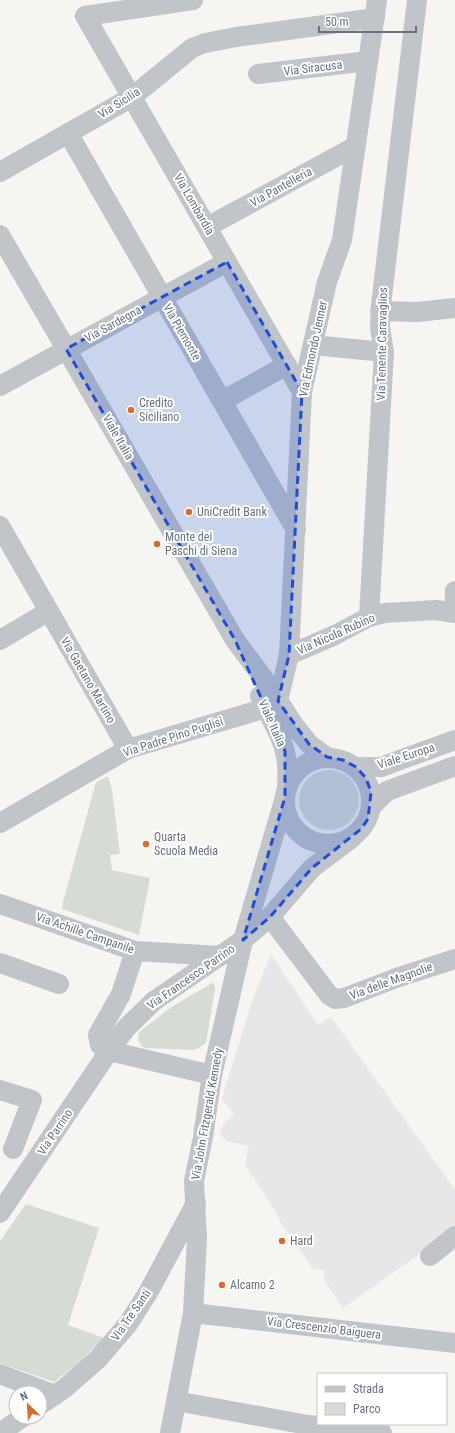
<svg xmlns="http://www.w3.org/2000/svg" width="455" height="1433" viewBox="0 0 455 1433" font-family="'Roboto Condensed',sans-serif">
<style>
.built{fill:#e6e7e6}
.green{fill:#d6dcd4}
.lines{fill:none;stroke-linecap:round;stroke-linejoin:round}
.minor{stroke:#c1c4c8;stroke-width:20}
.marked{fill:#1d4ed8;fill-opacity:0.2;stroke:#1d4ed8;stroke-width:3;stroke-dasharray:8 5;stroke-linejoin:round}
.poi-dot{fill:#dd692b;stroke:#fff;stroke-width:1.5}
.labels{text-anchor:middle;stroke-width:4;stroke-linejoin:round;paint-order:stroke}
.street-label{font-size:12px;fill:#667282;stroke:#fff}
.poi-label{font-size:12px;fill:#667282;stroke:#fff;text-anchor:start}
</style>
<rect width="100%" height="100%" fill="#f5f6f2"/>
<polygon class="built" points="271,954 318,1025 331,1017 455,1190 455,1229 343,1308 324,1279 325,1270 313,1269 280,1221 273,1207 245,1164 249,1146 227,1141 223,1138 220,1132 222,1126 234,1114 222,1099 251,1004"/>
<g class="green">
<circle cx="329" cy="800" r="30"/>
<polygon points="108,776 112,790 120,854 110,855 112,870 150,878 139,935 62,909 63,902 96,782"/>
<polygon points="214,982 215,989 206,1043 195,1050 144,1048 138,1040 139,1032 173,1006"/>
<polygon points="26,1204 99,1228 68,1325 104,1338 76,1365 54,1382 0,1363 0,1241"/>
</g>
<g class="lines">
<g class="minor">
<polyline points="193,0 85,16 302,392"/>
<polyline points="258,74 368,61"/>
<polyline points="68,133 296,530"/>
<polyline points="0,172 132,97 192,48 205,43 236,37 375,18"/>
<polyline points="207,227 356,146"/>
<polyline points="0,235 235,640 264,679 294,725 309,744 327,757"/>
<polyline points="380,311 417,312 455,308"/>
<polyline points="313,345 384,352"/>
<polyline points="0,386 227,262"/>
<polyline points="222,401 287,365"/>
<polyline points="0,526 128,749"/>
<polyline points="454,613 455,591"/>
<polyline points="369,617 384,352 380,328 381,305 417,0"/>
<polyline points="0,640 49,611"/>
<polyline points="289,655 335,635 369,617 385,613 436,610 455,613"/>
<path d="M260 696C270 719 286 740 287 766 288 773 287 780 287 788"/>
<polyline points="278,701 289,655 302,392 327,282 342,240 377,0"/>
<circle cx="328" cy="801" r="43"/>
<polyline points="356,767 381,767 455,740"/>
<polyline points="372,806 387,791 455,766"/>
<polyline points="0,823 128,749 266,708"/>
<polyline points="0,904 135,951 220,956"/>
<polyline points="270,917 329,995 335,999 344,998 399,977 455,959"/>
<polyline points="135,951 121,994 98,1035 100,1045 109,1051 212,1075"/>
<polyline points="0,963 59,984"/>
<polyline points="0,1090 32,1100 13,1149"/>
<polyline points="0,1213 109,1051 127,1027 154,1001 243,940 270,917 312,868 352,838"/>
<polyline points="430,1256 455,1236"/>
<polyline points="193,1313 455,1343"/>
<polyline points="0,1374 55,1395"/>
<polyline points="176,1401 308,1425 382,1433"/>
<polyline points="40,1405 65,1388 98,1359 128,1324 149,1291 196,1203"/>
<polyline points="0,1433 23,1417"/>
<polyline points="170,1433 193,1313 197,1239 194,1181 203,1137 212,1075 243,940 285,797"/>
</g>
</g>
<path class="marked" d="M227 262 302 392 289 655 278 701 309 744 327 757 343 760 356 767 366 778 371 792 368 819 361 829 312 868 270 917 243 940 285 797V751L235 640 66 349Z"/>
<g class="poi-dot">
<circle cx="131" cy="410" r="4"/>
<circle cx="189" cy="512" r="4"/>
<circle cx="157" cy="544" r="4"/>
<circle cx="146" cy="844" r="4"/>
<circle cx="282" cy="1241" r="4"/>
<circle cx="222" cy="1285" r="4"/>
</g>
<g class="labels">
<g class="street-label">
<text transform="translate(313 68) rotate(-7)" y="4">Via Siracusa</text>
<text transform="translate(119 103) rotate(-32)" y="4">Via Sicilia</text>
<text transform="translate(281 187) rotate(-29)" y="4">Via Pantelleria</text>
<text transform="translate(194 204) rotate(60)" y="4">Via Lombardia</text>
<text transform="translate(113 324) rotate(-29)" y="4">Via Sardegna</text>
<text transform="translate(182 332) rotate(60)" y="4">Via Piemonte</text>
<text transform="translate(382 344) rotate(-89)" y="4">Via Tenente Caravaglios</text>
<text transform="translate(313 349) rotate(-78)" y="4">Via Edmondo Jenner</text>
<text transform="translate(118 437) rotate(60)" y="4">Viale Italia</text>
<text transform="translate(336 634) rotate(-24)" y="4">Via Nicola Rubino</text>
<text transform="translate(88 680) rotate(60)" y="4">Via Gaetano Martino</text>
<text transform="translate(272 723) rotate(66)" y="4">Viale Italia</text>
<text transform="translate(173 737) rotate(-18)" y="4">Via Padre Pino Puglisi</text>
<text transform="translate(406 756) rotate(-18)" y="4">Viale Europa</text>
<text transform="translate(85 933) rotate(19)" y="4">Via Achille Campanile</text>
<text transform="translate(191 977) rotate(-35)" y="4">Via Francesco Parrino</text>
<text transform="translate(391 981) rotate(-20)" y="4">Via delle Magnolie</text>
<text transform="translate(207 1114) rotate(-80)" y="4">Via John Fitzgerald Kennedy</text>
<text transform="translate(55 1132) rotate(-56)" y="4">Via Parrino</text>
<text transform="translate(131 1315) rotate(-55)" y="4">Via Tre Santi</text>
<text transform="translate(324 1328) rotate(7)" y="4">Via Crescenzio Baiguera</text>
</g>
<g class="poi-label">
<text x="139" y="407">Credito<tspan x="139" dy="14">Siciliano</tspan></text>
<text x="197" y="516">UniCredit Bank</text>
<text x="165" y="541">Monte dei<tspan x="165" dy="14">Paschi di Siena</tspan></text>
<text x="154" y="841">Quarta<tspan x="154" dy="14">Scuola Media</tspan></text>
<text x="290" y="1245">Hard</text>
<text x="230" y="1289">Alcamo 2</text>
</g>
</g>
<rect x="317" y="1373" width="130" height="52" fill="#ffffff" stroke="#c2c7cd"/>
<rect x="325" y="1386" width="20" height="6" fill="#c1c4c8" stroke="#c2c7cd"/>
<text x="353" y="1393" font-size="12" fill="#667282">Strada</text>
<rect x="325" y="1403" width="20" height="12" fill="#d6dcd4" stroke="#c2c7cd"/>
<text x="353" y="1413" font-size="12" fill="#667282">Parco</text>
<g transform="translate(28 1405) rotate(335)"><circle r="19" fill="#ffffff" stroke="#c2c7cd"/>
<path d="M0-3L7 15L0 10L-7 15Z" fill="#dd692b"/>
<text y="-6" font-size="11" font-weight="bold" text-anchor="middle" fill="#667282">N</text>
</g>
<path d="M319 26v6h97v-6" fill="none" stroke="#667282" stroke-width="2"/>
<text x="325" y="26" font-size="12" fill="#667282" stroke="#ffffff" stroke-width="3" paint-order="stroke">50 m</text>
</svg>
